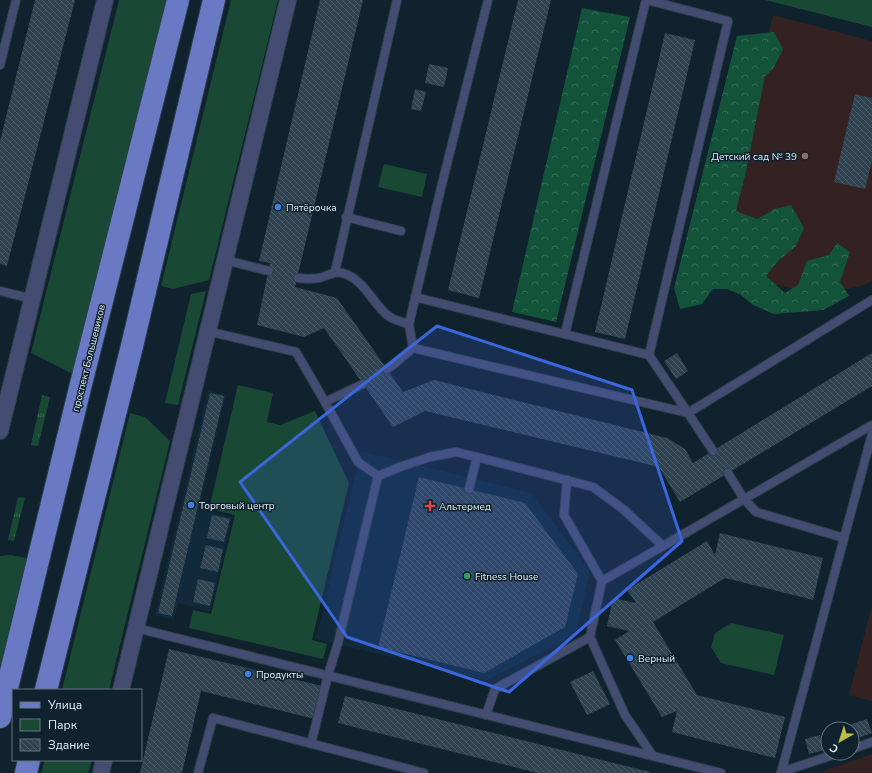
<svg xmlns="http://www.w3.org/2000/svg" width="872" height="773" viewBox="0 0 872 773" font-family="'Nunito Sans',sans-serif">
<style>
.built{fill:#102a3b}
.education{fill:#342121}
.grass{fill:url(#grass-tufts)}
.forest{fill:url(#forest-crowns)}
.park{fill:#194935}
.building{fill:url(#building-back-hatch)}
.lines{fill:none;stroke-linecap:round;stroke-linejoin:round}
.service-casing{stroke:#2d3f4a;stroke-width:10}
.minor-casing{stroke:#2d3f4a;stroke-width:18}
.primary-casing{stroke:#2d3f4a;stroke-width:24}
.service{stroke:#444d71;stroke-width:8}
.minor{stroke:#444d71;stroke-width:16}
.primary{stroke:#6979c4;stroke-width:22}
.marked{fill:#3b66dd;fill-opacity:0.2;stroke:#3b66dd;stroke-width:3;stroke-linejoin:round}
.education-dot{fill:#8d6e63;stroke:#0f222e;stroke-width:1.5}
.shop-dot{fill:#3f7fe0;stroke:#0f222e;stroke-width:1.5}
.health-dot{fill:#e0444e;stroke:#0f222e;stroke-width:1.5}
.leisure-dot{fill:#2e9e5b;stroke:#0f222e;stroke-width:1.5}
.labels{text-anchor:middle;stroke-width:3;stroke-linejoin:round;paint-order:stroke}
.poi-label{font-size:10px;fill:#e2eef7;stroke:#0f222e;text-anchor:start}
.street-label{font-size:10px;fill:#e2eef7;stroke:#0f222e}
</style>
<defs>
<pattern id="grass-tufts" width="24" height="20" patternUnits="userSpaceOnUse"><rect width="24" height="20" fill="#194935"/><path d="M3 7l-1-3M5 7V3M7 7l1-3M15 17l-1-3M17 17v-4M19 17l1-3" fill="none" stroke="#3a6453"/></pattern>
<pattern id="forest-crowns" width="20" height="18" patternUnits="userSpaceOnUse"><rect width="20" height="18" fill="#13533a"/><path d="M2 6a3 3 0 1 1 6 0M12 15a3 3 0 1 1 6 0" fill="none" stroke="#356c57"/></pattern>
<pattern id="building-back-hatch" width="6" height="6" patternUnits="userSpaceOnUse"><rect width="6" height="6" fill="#2f4351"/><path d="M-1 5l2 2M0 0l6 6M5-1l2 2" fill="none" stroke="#4d5e6b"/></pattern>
</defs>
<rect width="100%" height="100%" fill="#0f222e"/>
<g class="built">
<polygon points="208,390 226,395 199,509 232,517 210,611 178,603 174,620 155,615"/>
<polygon points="361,451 532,493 590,572 575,635 487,680 316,639"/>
</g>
<g class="education">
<polygon points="773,15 872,41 872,281 865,285 821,295 711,270"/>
<polygon points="872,605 872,701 849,695"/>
<polygon points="872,754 872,773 818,773"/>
</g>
<g class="grass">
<polygon points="42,395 50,397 38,446 31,445"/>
<polygon points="18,497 25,498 14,541 8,540"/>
</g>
<g class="forest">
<polygon points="582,8 630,17 556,322 512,312"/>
<polygon points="774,32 783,49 773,69 765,76 746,171 736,211 757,219 775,209 791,205 804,228 796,246 777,262 766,276 785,293 798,285 807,261 829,255 837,243 850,252 840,282 849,296 823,310 774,314 753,305 741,295 727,289 713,289 702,304 680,309 674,288 737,36"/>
</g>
<g class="park">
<polygon points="119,0 166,0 73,374 31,353"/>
<polygon points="231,0 278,0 209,280 173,289 161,286"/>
<polygon points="765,0 872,0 872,27"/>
<polygon points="384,164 427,174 422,197 378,187"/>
<polygon points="206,291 178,405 165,403 191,294"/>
<polygon points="238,385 273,393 267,422 280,425 315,411 349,483 312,640 327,644 323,659 189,628 193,610 211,614 235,515 209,509"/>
<polygon points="130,413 145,417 170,441 109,690 62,690"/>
<polygon points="11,555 27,558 0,667 0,556"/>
<polygon points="731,623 784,635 774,675 721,663 711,647 715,633"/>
<polygon points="45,760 92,760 88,773 41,773"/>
</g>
<g class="building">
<polygon points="35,0 75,0 7,266 0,264 0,141"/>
<polygon points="320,0 363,0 295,287 337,298 403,392 434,380 667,438 685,449 693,463 872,353 872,386 680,502 659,467 425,411 393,427 324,328 304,337 257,325 270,263 259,261"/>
<polygon points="518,0 551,0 479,298 448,290"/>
<polygon points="665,33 695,40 625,339 595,332"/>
<polygon points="429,64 448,68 444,87 425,83"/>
<polygon points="415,89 426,92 421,111 411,109"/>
<polygon points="855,94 872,98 872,161 865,189 834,182"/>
<polygon points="677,353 688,371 676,379 664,361"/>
<polygon points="210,393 224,396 172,616 158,613"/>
<polygon points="419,477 525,503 578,574 565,627 484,673 378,647"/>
<polygon points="212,515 230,519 224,542 207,538"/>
<polygon points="720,533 823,558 813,600 725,578 653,622 697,695 785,717 775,758 672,732 677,711 662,717 615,640 629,631 607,626 613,598 636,603 627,590 707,541 715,555"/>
<polygon points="206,545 223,549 218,572 200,568"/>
<polygon points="198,579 215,583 210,606 193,602"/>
<polygon points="169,649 322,686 315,719 201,691 182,773 140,773"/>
<polygon points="593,671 610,704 587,715 570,682"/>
<polygon points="345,696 650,772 650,773 538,773 338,723"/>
<polygon points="867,719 872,733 852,740 852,729 837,729"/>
<polygon points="820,735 824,750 809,754 805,739"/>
</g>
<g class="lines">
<defs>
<g id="service">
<polyline points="647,0 728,21 649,355"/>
<polyline points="0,65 16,0"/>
<polyline points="346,217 401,231"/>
<polyline points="225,260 269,271"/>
<polyline points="335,272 397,0"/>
<path d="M298 278C305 279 312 279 319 278 331 275 336 269 348 275 365 283 373 303 387 315 393 320 401 322 409 324"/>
<polyline points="0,291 33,299"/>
<polyline points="415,297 649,355 688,413 872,300"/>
<polyline points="207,331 296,352 325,402 358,462 378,476 400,467 430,457 456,452 477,457 593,487 623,509 663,546 872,425"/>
<polyline points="565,334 646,0"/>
<polyline points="413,348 409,324 441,188 488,0"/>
<polyline points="413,348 688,413 713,451"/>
<polyline points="387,369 394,364 413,348"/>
<polyline points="325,402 363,384"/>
<polyline points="728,473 744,499 756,512 844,538"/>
<polyline points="567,480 564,515 602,581"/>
<polyline points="469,489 477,457"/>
<polyline points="136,628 721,773"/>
<polyline points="486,715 495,689 590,637"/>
<polyline points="311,744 328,675 338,643 378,476"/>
<polyline points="852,749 872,742"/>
<polyline points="653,756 625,715 590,637 602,581 663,546"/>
<polyline points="781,772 839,753"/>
<polyline points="198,773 213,718 424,773"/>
<polyline points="781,773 872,434"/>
</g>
<g id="minor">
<polyline points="0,431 105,0"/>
<polyline points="121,690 288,0"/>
<polyline points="101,773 104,760"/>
</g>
<g id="primary">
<polyline points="46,690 132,346 214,0"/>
<polyline points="0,717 80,388 178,0"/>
<polyline points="26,773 29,760"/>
</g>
</defs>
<use href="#service" class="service-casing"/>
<use href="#minor" class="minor-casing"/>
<use href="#primary" class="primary-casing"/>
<use href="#service" class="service"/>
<use href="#minor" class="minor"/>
<use href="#primary" class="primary"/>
</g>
<path class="marked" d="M437 326 632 390 682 541 509 692 347 637 240 482Z"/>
<circle class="education-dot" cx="805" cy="156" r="4"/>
<g class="shop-dot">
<circle cx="278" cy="207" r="4"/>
<circle cx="191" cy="505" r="4"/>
<circle cx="630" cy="658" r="4"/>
<circle cx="248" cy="674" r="4"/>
</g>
<path class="health-dot" d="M428 500h4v4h4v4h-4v4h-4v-4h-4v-4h4z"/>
<circle class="leisure-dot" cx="467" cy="576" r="4"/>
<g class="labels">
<g class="poi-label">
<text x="797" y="160" text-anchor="end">Детский сад № 39</text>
<text x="286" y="211">Пятёрочка</text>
<text x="199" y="509">Торговый центр</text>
<text x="439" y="510">Альтермед</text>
<text x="475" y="580">Fitness House</text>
<text x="638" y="662">Верный</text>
<text x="256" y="678">Продукты</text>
</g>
<g class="street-label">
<text transform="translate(88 358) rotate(-76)" y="4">проспект Большевиков</text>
</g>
</g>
<rect x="12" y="689" width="130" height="72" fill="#0f222e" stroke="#63747e"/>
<rect x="20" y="702" width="20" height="6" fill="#6979c4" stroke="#63747e"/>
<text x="48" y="709" font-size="12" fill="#e2eef7">Улица</text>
<rect x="20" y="719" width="20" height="12" fill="#194935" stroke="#63747e"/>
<text x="48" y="729" font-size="12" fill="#e2eef7">Парк</text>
<rect x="20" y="739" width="20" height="12" fill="url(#building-back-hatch)" stroke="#63747e"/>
<text x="48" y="749" font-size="12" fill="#e2eef7">Здание</text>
<g transform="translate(840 741) rotate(219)"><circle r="19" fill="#0f222e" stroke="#63747e"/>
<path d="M0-3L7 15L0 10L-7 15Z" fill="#bdbf43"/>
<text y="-6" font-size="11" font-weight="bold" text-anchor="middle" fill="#e2eef7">С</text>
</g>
</svg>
